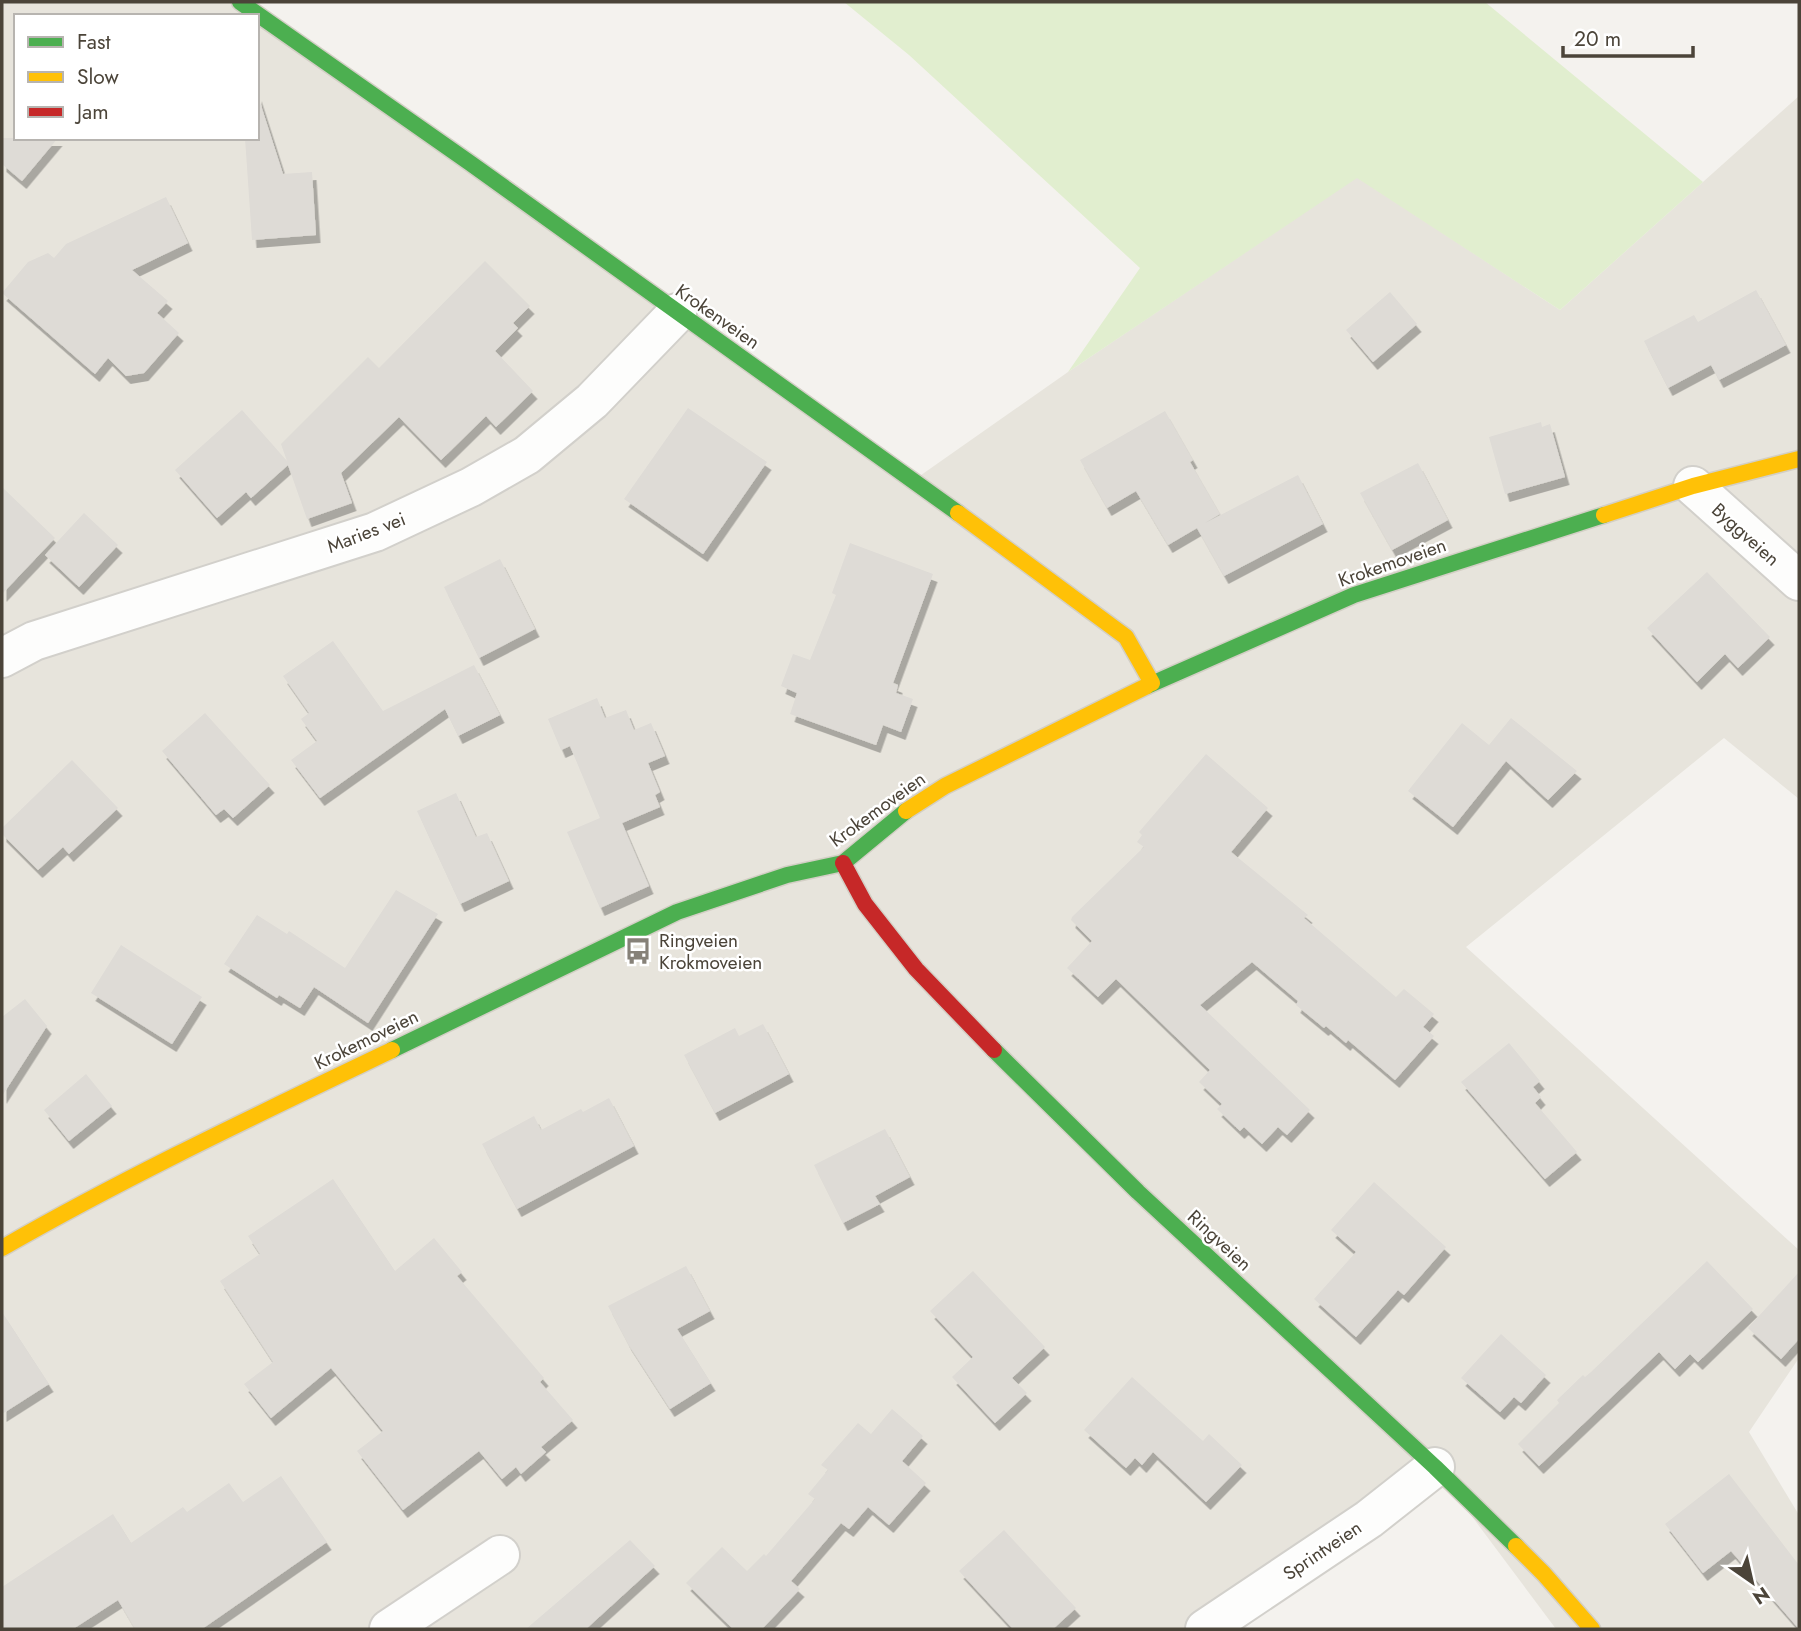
<svg xmlns="http://www.w3.org/2000/svg" width="1801" height="1631" viewBox="0 0 1801 1631" font-family="Jost,sans-serif">
<style>
.residential{fill:#e7e4dc}
.green{fill:#e1eecf}
.building{fill:#dedbd6;filter:url(#shadow)}
.lines{fill:none;stroke-linecap:round;stroke-linejoin:round}
.street-casing{stroke:#d2d0cb;stroke-width:42}
.fast-casing{stroke:#d3cfc5;stroke-width:19}
.slow-casing{stroke:#d3cfc5;stroke-width:19}
.jam-casing{stroke:#d3cfc5;stroke-width:19}
.street{stroke:#fdfdfc;stroke-width:38}
.fast{stroke:#4caf50;stroke-width:16}
.slow{stroke:#ffc107;stroke-width:16}
.jam{stroke:#c62828;stroke-width:16}
.labels{text-anchor:middle;stroke-width:5;stroke-linejoin:round;paint-order:stroke}
.street-label{font-size:19px;fill:#4b4439;stroke:#fff}
.poi-label{font-size:19px;fill:#4b4439;stroke:#fff;text-anchor:start}
</style>
<defs>
<filter id="shadow"><feDropShadow dx="4.5" dy="8" stdDeviation="0" flood-color="#0004"/></filter>
</defs>
<rect width="100%" height="100%" fill="#f4f2ee"/>
<polygon class="residential" points="2,2 230,2 250,16 16,16 16,138 257,138 257,21 914,480 1068,372 1357,177 1560,310 1799,96 1799,799 1724,738 1466,947 1799,1250 1799,1358 1749,1432 1799,1515 1799,1629 1556,1629 1435,1467 1198,1629 2,1629"/>
<polygon class="green" points="844,2 1485,2 1703,182 1560,310 1357,178 1068,372 1140,268 909,55"/>
<g class="building">
<polygon points="257,93 283,174 312,172 316,235 252,240 245,138 257,138"/>
<polygon points="2,138 58,138 22,181 2,164"/>
<polygon points="166,197 188,243 132,270 168,301 157,313 179,333 144,373 126,376 108,358 95,374 2,293 28,262 48,253 54,258 66,244"/>
<polygon points="485,261 530,306 513,323 518,328 495,351 533,391 496,427 486,416 441,460 399,417 341,473 352,503 307,519 288,465 251,498 246,492 217,518 175,470 242,410 287,461 281,444 368,357 379,368"/>
<polygon points="1756,290 1786,345 1719,380 1711,365 1668,388 1644,341 1694,315 1698,322"/>
<polygon points="1390,292 1417,324 1373,362 1346,330"/>
<polygon points="688,408 767,462 703,554 624,499"/>
<polygon points="1165,411 1193,460 1190,462 1220,514 1205,523 1298,475 1323,524 1224,576 1197,528 1168,545 1136,491 1107,508 1080,460"/>
<polygon points="1541,422 1542,427 1550,424 1565,477 1505,494 1489,437"/>
<polygon points="1418,463 1448,520 1392,550 1360,493"/>
<polygon points="2,487 55,538 2,594"/>
<polygon points="84,513 118,545 79,587 45,555"/>
<polygon points="850,543 933,574 893,683 898,685 896,693 913,699 901,732 883,725 876,745 790,714 797,693 781,686 793,654 810,660 836,595 832,593"/>
<polygon points="500,559 535,629 479,658 444,587"/>
<polygon points="1707,572 1770,637 1738,668 1725,654 1697,682 1647,628"/>
<polygon points="333,641 383,711 474,665 500,715 458,736 445,709 320,798 291,760 317,741 301,719 309,713 283,676"/>
<polygon points="597,698 605,718 626,710 634,730 651,723 665,756 648,763 660,792 655,795 660,807 622,823 649,886 600,908 567,832 600,818 570,746 561,750 548,719"/>
<polygon points="205,713 270,785 233,818 224,809 216,815 162,751"/>
<polygon points="1511,718 1577,771 1548,800 1506,761 1453,827 1408,791 1462,723 1489,745"/>
<polygon points="1206,754 1268,808 1231,852 1308,915 1304,918 1396,997 1404,989 1434,1014 1423,1027 1434,1036 1395,1080 1348,1040 1346,1043 1326,1026 1324,1028 1296,1005 1298,1001 1252,962 1200,1005 1310,1110 1287,1135 1278,1127 1262,1144 1244,1127 1240,1131 1217,1109 1222,1104 1199,1082 1210,1070 1116,979 1098,997 1067,968 1092,941 1071,920 1072,917 1144,847 1137,842 1142,835 1139,832"/>
<polygon points="72,760 118,808 69,854 63,847 38,870 2,834 2,828"/>
<polygon points="456,793 476,837 487,833 509,881 460,904 417,811"/>
<polygon points="396,890 438,914 368,1023 314,987 300,1008 279,995 277,998 224,964 257,915 287,934 289,931 345,968"/>
<polygon points="121,945 202,997 172,1044 91,993"/>
<polygon points="25,999 47,1026 2,1096 2,1017"/>
<polygon points="763,1024 789,1074 715,1113 684,1055 735,1028 739,1036"/>
<polygon points="1509,1043 1540,1081 1533,1087 1541,1097 1535,1103 1577,1152 1545,1179 1461,1082"/>
<polygon points="86,1074 112,1106 69,1141 44,1110"/>
<polygon points="609,1098 634,1146 517,1209 482,1144 534,1116 541,1130 581,1109 583,1112"/>
<polygon points="885,1129 910,1177 875,1196 880,1204 843,1223 814,1165"/>
<polygon points="333,1179 395,1271 434,1238 462,1272 457,1276 544,1378 540,1382 573,1420 541,1447 546,1452 521,1474 516,1467 502,1479 479,1451 403,1510 357,1451 383,1431 331,1368 271,1418 244,1384 273,1362 220,1281 260,1254 248,1236"/>
<polygon points="1374,1182 1446,1247 1404,1295 1398,1290 1356,1337 1314,1299 1356,1252 1331,1230"/>
<polygon points="1707,1261 1753,1309 1698,1362 1690,1354 1675,1369 1659,1352 1539,1466 1518,1444 1559,1403 1557,1400 1583,1375 1585,1377 1591,1372"/>
<polygon points="686,1266 710,1311 677,1329 711,1383 670,1409 628,1344 608,1306"/>
<polygon points="973,1271 1045,1347 1012,1378 1027,1393 995,1423 952,1377 973,1357 930,1311"/>
<polygon points="1799,1272 1799,1339 1781,1359 1748,1328"/>
<polygon points="2,1312 49,1384 2,1414"/>
<polygon points="1501,1334 1546,1375 1521,1403 1514,1397 1500,1412 1461,1378"/>
<polygon points="1132,1377 1203,1441 1209,1434 1242,1465 1206,1502 1153,1452 1142,1465 1135,1458 1126,1468 1084,1430"/>
<polygon points="892,1409 923,1436 902,1461 926,1483 889,1525 868,1507 849,1529 841,1523 791,1581 800,1589 762,1629 733,1629 686,1583 722,1547 747,1571 764,1554 766,1556 815,1499 808,1494 828,1470 821,1465 858,1423 871,1434"/>
<polygon points="1729,1474 1799,1565 1799,1629 1731,1551 1703,1573 1665,1524"/>
<polygon points="281,1476 327,1542 202,1629 135,1629 118,1600 73,1629 2,1629 2,1587 113,1514 131,1543 183,1507 187,1512 229,1483 243,1502"/>
<polygon points="1004,1530 1076,1608 1053,1629 1013,1629 959,1571"/>
<polygon points="630,1540 655,1566 586,1629 526,1629"/>
</g>
<g class="lines">
<defs>
<g id="street">
<polyline points="1693,486 1799,581"/>
<polyline points="2,658 34,641 375,532 471,487 527,455 592,401 677,313"/>
<polyline points="389,1629 500,1555"/>
<polyline points="1205,1629 1369,1519 1435,1467"/>
</g>
<g id="fast">
<polyline points="240,2 470,163 958,513"/>
<polyline points="1147,686 1354,595 1604,515"/>
<polyline points="392,1050 677,912 787,875 843,863 906,811"/>
<polyline points="994,1050 1138,1192 1435,1467 1516,1546"/>
</g>
<g id="slow">
<polyline points="958,513 1126,637 1152,683"/>
<polyline points="1604,515 1693,486 1799,459"/>
<polyline points="906,811 945,786 1147,686"/>
<path d="M2 1248C129 1175 261 1113 392 1050"/>
<polyline points="1516,1546 1544,1574 1592,1629"/>
</g>
<polyline id="jam" points="843,863 865,904 916,969 994,1050"/>
</defs>
<use href="#street" class="street-casing"/>
<use href="#fast" class="fast-casing"/>
<use href="#slow" class="slow-casing"/>
<use href="#jam" class="jam-casing"/>
<use href="#street" class="street"/>
<use href="#fast" class="fast"/>
<use href="#slow" class="slow"/>
<use href="#jam" class="jam"/>
</g>
<defs>
<symbol id="bus-bare" viewBox="-9 -9 18 18"><path d="M-5-6H5V4H4V6H2V4H-2V6H-4V4H-5ZM-3.5-4V0h7V-4ZM-3.5 1.2v1.5H-2V1.2ZM2 1.2v1.5H3.5V1.2Z" fill="#868178" stroke="#fff" stroke-width="2.5" paint-order="stroke"/></symbol>
</defs>
<g fill-rule="evenodd">
<use href="#bus-bare" x="619" y="932" width="38" height="38"/>
</g>
<g class="labels">
<g class="street-label">
<text transform="translate(718 316) rotate(35)" y="7">Krokenveien</text>
<text transform="translate(366 532) rotate(-21)" y="7">Maries vei</text>
<text transform="translate(1746 534) rotate(42)" y="7">Byggveien</text>
<text transform="translate(1392 562) rotate(-19)" y="7">Krokemoveien</text>
<text transform="translate(877 809) rotate(-36)" y="7">Krokemoveien</text>
<text transform="translate(366 1039) rotate(-26)" y="7">Krokemoveien</text>
<text transform="translate(1220 1240) rotate(43)" y="7">Ringveien</text>
<text transform="translate(1322 1550) rotate(-34)" y="7">Sprintveien</text>
</g>
<g class="poi-label">
<text x="659" y="947">Ringveien<tspan x="659" dy="22">Krokmoveien</tspan></text>
</g>
</g>
<rect width="1801" height="1631" fill="none" stroke="#4b4439" stroke-width="7"/>
<rect x="14" y="14" width="245" height="126" fill="#ffffff" stroke="#b7b4b0" stroke-width="2"/>
<rect x="28" y="37" width="35" height="10" fill="#4caf50" stroke="#b7b4b0" stroke-width="2"/>
<text x="77" y="49" font-size="21" fill="#4b4439">Fast</text>
<rect x="28" y="72" width="35" height="10" fill="#ffc107" stroke="#b7b4b0" stroke-width="2"/>
<text x="77" y="84" font-size="21" fill="#4b4439">Slow</text>
<rect x="28" y="107" width="35" height="10" fill="#c62828" stroke="#b7b4b0" stroke-width="2"/>
<text x="77" y="119" font-size="21" fill="#4b4439">Jam</text>
<g transform="translate(1752 1582) rotate(146)" stroke="#ffffff" stroke-width="5" paint-order="stroke">
<path d="M0-5L12 26L0 18L-12 26Z" fill="#4b4439"/>
<text y="-10" font-size="19" font-weight="bold" text-anchor="middle" fill="#4b4439">N</text>
</g>
<path d="M1563 46v10h130v-10" fill="none" stroke="#4b4439" stroke-width="3.5"/>
<text x="1574" y="46" font-size="21" fill="#4b4439" stroke="#ffffff" stroke-width="5" paint-order="stroke">20 m</text>
</svg>
